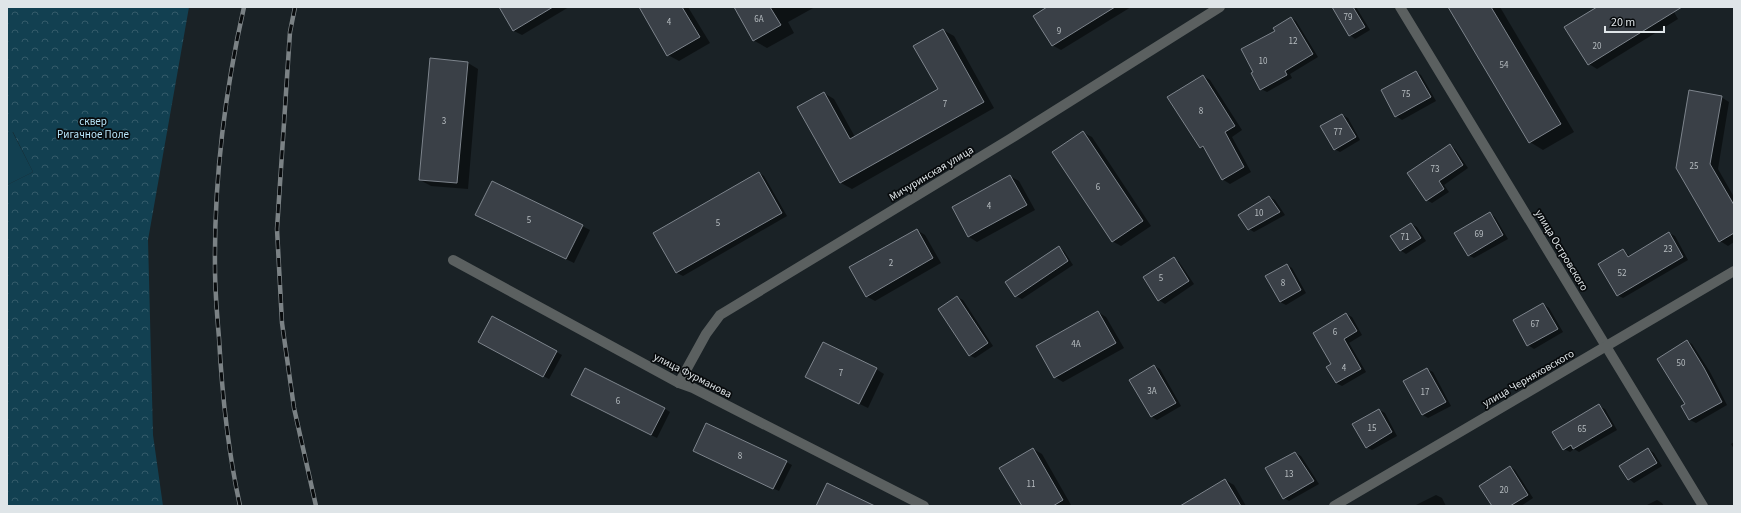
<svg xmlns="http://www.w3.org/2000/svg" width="1741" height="513" viewBox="0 0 1741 513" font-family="'Source Sans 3',sans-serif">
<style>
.green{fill:#124051}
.park{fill:url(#park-crowns)}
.shadow{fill:#0007}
.building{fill:#3a4047;stroke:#7d848c}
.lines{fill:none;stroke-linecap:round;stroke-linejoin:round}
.minor{stroke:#5b6060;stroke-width:10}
.rail-casing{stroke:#7b8285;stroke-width:4.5}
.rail{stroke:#080b0d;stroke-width:3;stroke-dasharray:9;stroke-linecap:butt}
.labels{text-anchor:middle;stroke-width:3.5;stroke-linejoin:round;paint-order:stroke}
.number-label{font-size:9px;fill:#b6bcc0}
.park-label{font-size:11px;fill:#b7e5f9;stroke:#080b0d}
.street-label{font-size:11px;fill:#dfe5e8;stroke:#080b0d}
</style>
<defs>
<pattern id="park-crowns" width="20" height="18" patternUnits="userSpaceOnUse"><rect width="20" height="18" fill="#124051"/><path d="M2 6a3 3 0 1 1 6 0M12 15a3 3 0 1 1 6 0" fill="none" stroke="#345b6a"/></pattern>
</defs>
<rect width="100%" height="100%" fill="#1a2226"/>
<polygon class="green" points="12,131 33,172 7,185 7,134"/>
<polygon class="park" points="7,7 189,7 148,240 153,435 163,506 7,506 7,185 33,172 13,132 7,134"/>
<g class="shadow">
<polygon points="501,7 569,7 522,35 514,31"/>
<polygon points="640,7 688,7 710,43 679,61 668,55"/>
<polygon points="735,7 815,7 788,22 794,33 767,48 753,40"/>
<polygon points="1049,7 1131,7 1061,50 1052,45"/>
<polygon points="1333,7 1356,7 1370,30 1355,39 1350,35"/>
<polygon points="1449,7 1500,7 1574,132 1543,150 1530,142"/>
<polygon points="1599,7 1671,7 1678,19 1597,69 1589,64"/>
<polygon points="1291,18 1296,21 1318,57 1290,74 1292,78 1267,92 1261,89 1276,31"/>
<polygon points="943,30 954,36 994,108 852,189 841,183 798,108 824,93 834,99 855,137 939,89"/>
<polygon points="468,63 478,69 468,189 431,186 420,180"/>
<polygon points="1416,72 1421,75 1436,101 1402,120 1396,116 1382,91"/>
<polygon points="1203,76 1210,80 1242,130 1232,137 1251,172 1230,184 1222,179 1206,150 1201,147"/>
<polygon points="1721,97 1729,102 1718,169 1734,197 1734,242 1728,246 1720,241 1677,168"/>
<polygon points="1342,115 1348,118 1360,140 1340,152 1334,149"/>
<polygon points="1084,133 1092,137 1151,226 1121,246 1112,241"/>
<polygon points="1450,146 1455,149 1468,168 1444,185 1449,192 1432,203 1427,200"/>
<polygon points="759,173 764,176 787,216 683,276 677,273 654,233"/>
<polygon points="1010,176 1019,181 1035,210 977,242 969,237 953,208"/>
<polygon points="1269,197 1275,200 1285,215 1254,232 1249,229"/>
<polygon points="1490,214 1495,217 1508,239 1474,258 1468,255"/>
<polygon points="485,219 582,226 590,230 574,263"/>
<polygon points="1411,224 1417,227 1426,241 1406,254 1400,250"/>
<polygon points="917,230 925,235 941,263 875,301 866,296"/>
<polygon points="1669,233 1675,236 1688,260 1623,298 1617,295 1623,251 1630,256"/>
<polygon points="1059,248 1064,251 1073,265 1022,299 1016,296"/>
<polygon points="1174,259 1179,262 1194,284 1165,304 1159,300 1145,278"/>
<polygon points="1287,265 1292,268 1306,293 1286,305 1280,302"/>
<polygon points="957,297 963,300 993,346 975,358 969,355"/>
<polygon points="1543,304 1549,308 1563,332 1534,349 1528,345"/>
<polygon points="1098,312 1106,317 1124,348 1063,382 1055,377"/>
<polygon points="1346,314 1352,317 1362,335 1349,343 1366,372 1342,386 1336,383 1333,365"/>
<polygon points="492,317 562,355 549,379 479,342"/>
<polygon points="1687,341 1692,344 1710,372 1727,405 1696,423 1690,420 1683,406 1687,404"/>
<polygon points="1154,366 1160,369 1181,406 1157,420 1152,417"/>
<polygon points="876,369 884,374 868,408 815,382"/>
<polygon points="1427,369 1433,372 1451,406 1428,418 1423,415 1404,381"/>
<polygon points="578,398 665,409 670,412 657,438"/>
<polygon points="1599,406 1605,409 1617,430 1579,452 1574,449 1570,452 1564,449"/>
<polygon points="1379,410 1385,413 1397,436 1372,450 1366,447"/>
<polygon points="1734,442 1734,449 1731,444"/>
<polygon points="1033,449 1042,454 1071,505 1023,506"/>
<polygon points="1648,449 1654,453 1662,466 1634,483 1629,479"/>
<polygon points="1295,453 1301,456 1319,484 1289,501 1284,498"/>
<polygon points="699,454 786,462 792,465 779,491"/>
<polygon points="1510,467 1515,470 1533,498 1521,506 1493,506"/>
<polygon points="1225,480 1234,485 1246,506 1182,506"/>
<polygon points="1436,495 1442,498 1446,506 1414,506"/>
<polygon points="1657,500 1662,503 1664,506 1645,506"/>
</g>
<g class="building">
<polygon points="499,7 553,7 513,31"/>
<polygon points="639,7 682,7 700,37 667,56"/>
<polygon points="734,7 770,7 781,25 753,41"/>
<polygon points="1047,7 1115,7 1052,46 1033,16"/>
<polygon points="1332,7 1353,7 1365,27 1349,36"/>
<polygon points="1448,7 1491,7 1561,124 1529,143"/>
<polygon points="1597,7 1682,7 1588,65 1564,27"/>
<polygon points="1291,17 1313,54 1285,71 1287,75 1260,90 1251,73 1253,72 1241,49 1275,31 1273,28"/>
<polygon points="943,29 984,102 840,183 797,107 824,92 850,139 938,89 913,46"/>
<polygon points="430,58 468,62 457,183 419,180"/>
<polygon points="1416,71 1431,97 1395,117 1381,90"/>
<polygon points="1203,75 1235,126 1225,132 1244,167 1222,180 1203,146 1200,148 1167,97"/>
<polygon points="1689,90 1722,96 1710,164 1734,205 1734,233 1719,242 1676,168"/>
<polygon points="1342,114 1356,137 1334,150 1320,126"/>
<polygon points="1083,131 1143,221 1112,242 1052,152"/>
<polygon points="1450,144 1463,165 1439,181 1444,189 1426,201 1407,173"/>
<polygon points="759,172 782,213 676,273 653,233"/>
<polygon points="1010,175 1027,205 968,237 952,207"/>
<polygon points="492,181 583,225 566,259 475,215"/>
<polygon points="1269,196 1280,212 1248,230 1238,215"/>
<polygon points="1490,212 1503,235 1468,256 1454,233"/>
<polygon points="1411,223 1421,238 1400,251 1390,236"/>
<polygon points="917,229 933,258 866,297 849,267"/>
<polygon points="1669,232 1683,257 1617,296 1598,264 1623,249 1628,257"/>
<polygon points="1059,246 1068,261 1015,297 1005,282"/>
<polygon points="1174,257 1189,281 1158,301 1143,277"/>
<polygon points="1287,264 1301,290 1280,302 1265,276"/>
<polygon points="957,296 988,343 969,356 938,309"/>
<polygon points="1543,303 1558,329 1527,346 1513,320"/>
<polygon points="1098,311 1116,343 1054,378 1036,346"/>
<polygon points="1346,313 1357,331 1344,339 1361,369 1336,383 1326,367 1331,364 1313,333"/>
<polygon points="492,316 557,351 543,377 478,342"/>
<polygon points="1687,340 1704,368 1722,402 1689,420 1681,406 1685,404 1657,359"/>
<polygon points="823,342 877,368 859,404 805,377"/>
<polygon points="1154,365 1176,403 1151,417 1129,380"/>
<polygon points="585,368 665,408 651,435 571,395"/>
<polygon points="1427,368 1446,402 1422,415 1403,381"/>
<polygon points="1599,404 1612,426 1573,449 1571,445 1563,450 1552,432"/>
<polygon points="1379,409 1392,432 1366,448 1352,424"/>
<polygon points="706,423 787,461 773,489 693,451"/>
<polygon points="1033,448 1063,500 1053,506 1022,506 999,468"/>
<polygon points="1648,448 1657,463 1628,480 1619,466"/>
<polygon points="1295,452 1314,481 1283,499 1265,468"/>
<polygon points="1510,466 1528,495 1510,506 1492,506 1479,486"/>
<polygon points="1225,479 1241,506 1180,506"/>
<polygon points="827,483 875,506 816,506"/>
</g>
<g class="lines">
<g class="minor">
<polyline points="1400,7 1703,506"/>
<polyline points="453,260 679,383 693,388 924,506"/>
<polyline points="679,383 706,334 720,315 1010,139 1220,7"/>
<polyline points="1334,506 1734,271"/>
</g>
<defs>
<g id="rail">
<polyline points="295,7 290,32 277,229 282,323 294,408 316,506"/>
<path d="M240 506C228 451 222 394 219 338 217 315 215 291 215 268 214 182 225 91 244 7"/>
</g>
</defs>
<use href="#rail" class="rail-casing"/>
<use href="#rail" class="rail"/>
</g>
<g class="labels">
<g class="number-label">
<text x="1348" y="20">79</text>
<text x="759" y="22">6А</text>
<text x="669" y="25">4</text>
<text x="1059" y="34">9</text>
<text x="1293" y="44">12</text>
<text x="1597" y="49">20</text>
<text x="1263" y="64">10</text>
<text x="1504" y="68">54</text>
<text x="1406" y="97">75</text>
<text x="945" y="107">7</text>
<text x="1201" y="114">8</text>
<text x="444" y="124">3</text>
<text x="1338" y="135">77</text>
<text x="1694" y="169">25</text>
<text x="1435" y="172">73</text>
<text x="1098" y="190">6</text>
<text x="989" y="209">4</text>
<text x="1259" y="216">10</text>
<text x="529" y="223">5</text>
<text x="718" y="226">5</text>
<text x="1479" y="237">69</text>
<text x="1405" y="240">71</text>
<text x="1668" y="252">23</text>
<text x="891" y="266">2</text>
<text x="1622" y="276">52</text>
<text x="1161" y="281">5</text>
<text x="1283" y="286">8</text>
<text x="1535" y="327">67</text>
<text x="1335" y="335">6</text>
<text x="1076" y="347">4А</text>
<text x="1681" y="366">50</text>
<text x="1344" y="371">4</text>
<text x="841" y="376">7</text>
<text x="1152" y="394">3А</text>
<text x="1425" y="395">17</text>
<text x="618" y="404">6</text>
<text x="1372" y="431">15</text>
<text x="1582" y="432">65</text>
<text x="740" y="459">8</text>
<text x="1289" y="477">13</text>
<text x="1031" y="487">11</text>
<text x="1504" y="493">20</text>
</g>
<g class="park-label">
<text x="93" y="125">сквер<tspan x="93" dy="13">Ригачное Поле</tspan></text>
</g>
<g class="street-label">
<text transform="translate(931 173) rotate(-31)" y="4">Мичуринская улица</text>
<text transform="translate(1562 250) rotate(59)" y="4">улица Островского</text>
<text transform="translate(693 375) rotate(27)" y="4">улица Фурманова</text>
<text transform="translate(1528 378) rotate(-30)" y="4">улица Черняховского</text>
</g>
</g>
<rect width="1741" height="513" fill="none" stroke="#dfe5e8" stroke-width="16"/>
<path d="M1605 26v6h59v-6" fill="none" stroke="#dfe5e8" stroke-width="2"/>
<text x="1611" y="26" font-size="12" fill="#dfe5e8" stroke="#080b0d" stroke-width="3" paint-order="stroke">20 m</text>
</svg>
